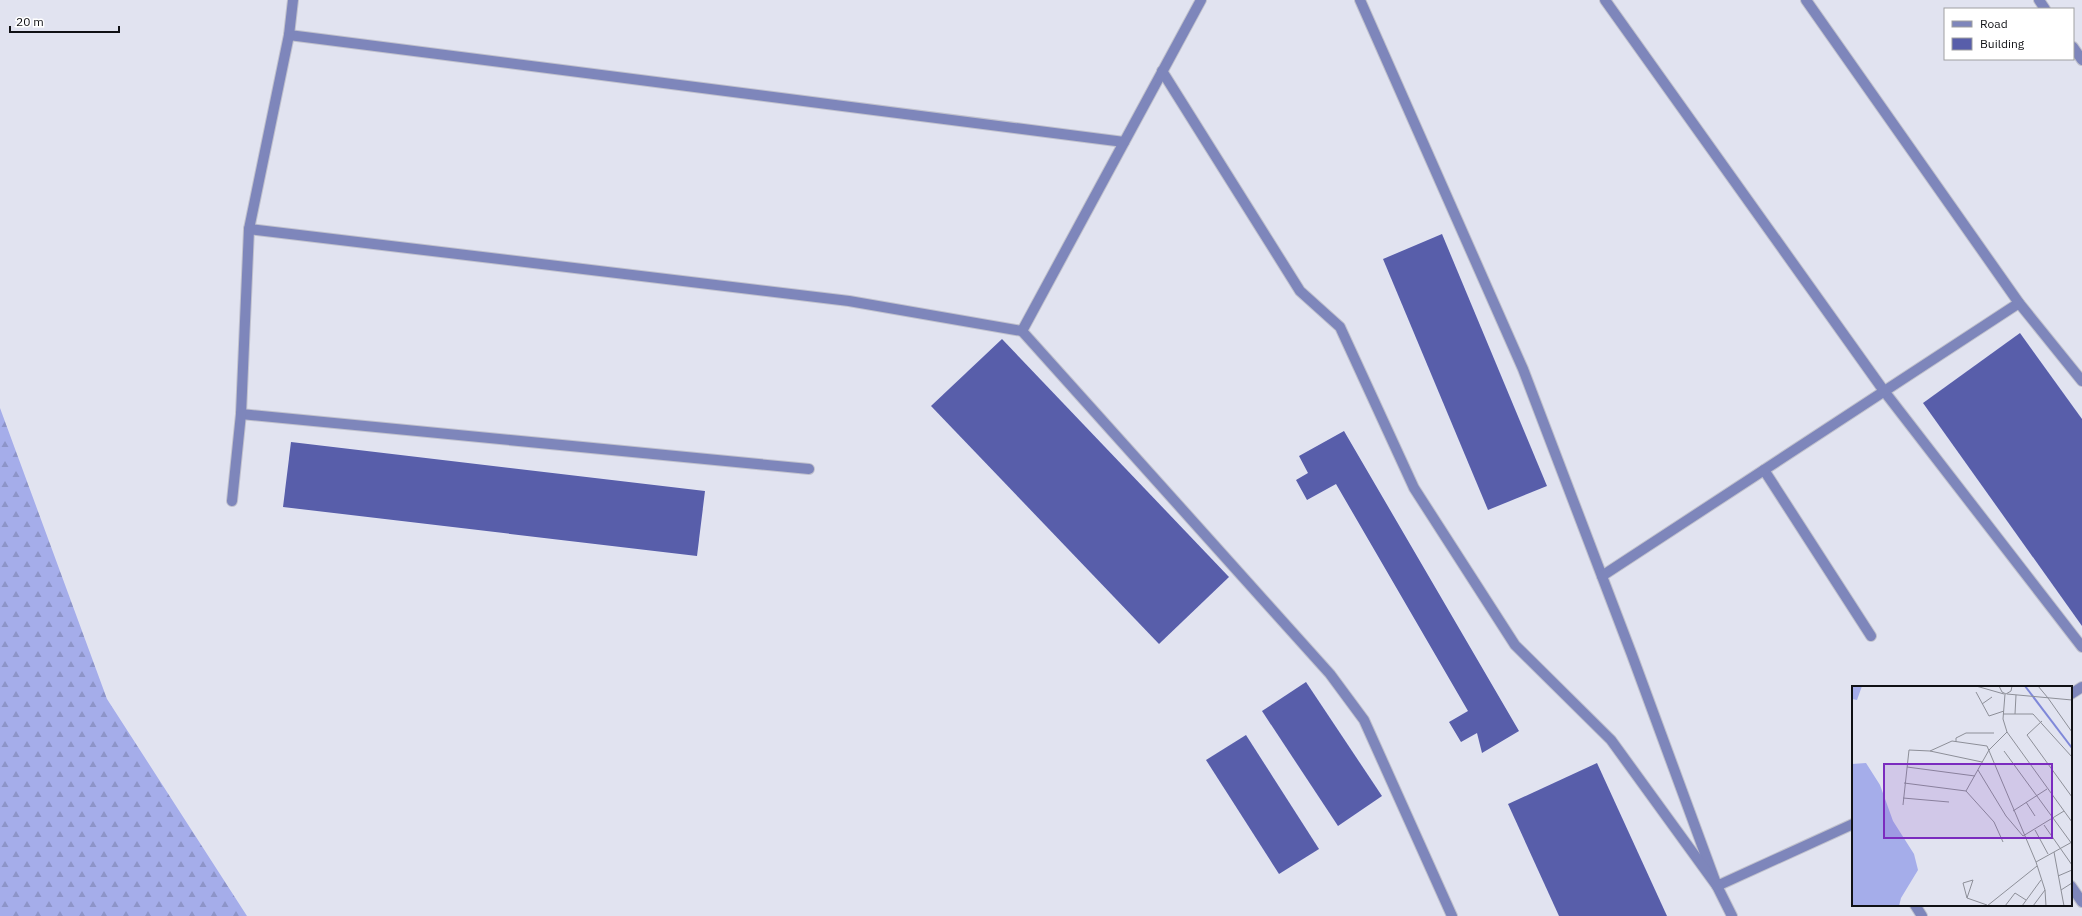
<svg xmlns="http://www.w3.org/2000/svg" width="2082" height="916" viewBox="0 0 2082 916" font-family="'IBM Plex Sans',sans-serif">
<style>
.forest{fill:url(#forest-firs)}
.building{fill:#585eaa}
.lines{fill:none;stroke-linecap:round;stroke-linejoin:round}
.minor-casing{stroke:#c0c1cd;stroke-width:12}
.tertiary-casing{stroke:#c0c1cd;stroke-width:12}
.minor{stroke:#7e86bb;stroke-width:10}
.tertiary{stroke:#7e86bb;stroke-width:10}
.inset-river{fill:none;stroke:#7f88d9;stroke-width:2}
.inset-road{fill:none;stroke:#8d8f98;stroke-width:1}
.view{fill:#7b2cbf;fill-opacity:0.15;stroke:#7b2cbf;stroke-width:2}
.inset-edge{fill:none;stroke:#101115;stroke-width:2}
</style>
<defs>
<pattern id="forest-firs" width="22" height="20" patternUnits="userSpaceOnUse"><rect width="22" height="20" fill="#a5adea"/><path d="M5 1l3.5 6h-7zM16 11l3.5 6h-7z" fill="#8d94c8"/></pattern>
</defs>
<rect width="100%" height="100%" fill="#e1e3f0"/>
<polygon class="forest" points="0,408 107,699 247,916 0,916"/>
<g class="building">
<polygon points="1442,234 1547,486 1488,510 1383,259"/>
<polygon points="2020,333 2082,419 2082,626 1923,403"/>
<polygon points="1002,339 1229,577 1159,644 931,406"/>
<polygon points="1344,431 1519,731 1482,753 1477,733 1461,742 1449,722 1468,711 1336,484 1307,500 1296,480 1308,473 1299,456"/>
<polygon points="291,442 705,491 697,556 283,507"/>
<polygon points="1306,682 1382,796 1338,826 1262,711"/>
<polygon points="1246,735 1319,849 1279,874 1206,760"/>
<polygon points="1597,763 1667,916 1559,916 1508,804"/>
</g>
<g class="lines">
<defs>
<g id="minor">
<polyline points="1360,0 1523,369 1632,655 1717,886 1732,916"/>
<polyline points="1605,0 1884,391 2082,647"/>
<polyline points="2039,0 2045,9"/>
<polyline points="289,35 1124,142"/>
<polyline points="2073,47 2082,60"/>
<polyline points="1162,71 1300,291 1340,327 1414,488 1515,645 1611,740 1717,886 1853,824"/>
<polyline points="249,229 849,301 1022,331 1330,674 1364,720 1452,916"/>
<polyline points="1022,331 1201,0"/>
<polyline points="241,414 809,469"/>
<polyline points="1764,470 1871,636"/>
<polyline points="232,501 241,414 249,229 289,35 293,0"/>
<polyline points="1602,576 2019,303"/>
<polyline points="2071,694 2082,687"/>
<polyline points="2071,886 2082,902"/>
<polyline points="1915,905 1922,916"/>
</g>
<polyline id="tertiary" points="1806,0 2019,303 2082,381"/>
</defs>
<use href="#minor" class="minor-casing"/>
<use href="#tertiary" class="tertiary-casing"/>
<use href="#minor" class="minor"/>
<use href="#tertiary" class="tertiary"/>
</g>
<g transform="translate(1852 686)">
<rect width="220" height="220" fill="#e1e3f0"/>
<path d="M14 77 28 99 41 135 62 168 66 184 49 212 47 220H0V78Z" fill="#a5adea"/>
<path d="M0 0H10L5 14 0 13Z" fill="#a5adea"/>
<path class="inset-river" d="M173 0 220 62"/>
<path class="inset-road" d="M124 0 152 8M147 0 150 6 154 8 159 5 160 0M186 0 196 12M124 6 137 30 152 25M153 8 151 33 155 46 220 136M155 8 220 14M196 12 220 46M130 18 140 11M151 28H181L220 71M163 28 164 9M190 35 175 49 220 111M104 56V52L114 47H142M78 65 130 76M152 65 220 158M55 81 123 90M126 84 154 130 171 150 212 125M52 97 114 105 142 136 151 156M114 105 137 64 155 46M51 112 97 116M174 116 183 130M51 119 57 64 78 65 100 55 135 60 184 176 193 204 194 220M161 125 195 103M192 139 220 179M183 144 196 168M202 166 212 220M184 176 220 156M206 190 220 184M209 204 220 197M115 212 121 194 111 197 115 212 135 219M135 220 185 180M153 220 163 207 174 214M170 220 189 194M181 220 193 204"/>
<path class="view" d="M32 78H200V152H32Z"/>
<rect width="220" height="220" class="inset-edge"/>
</g>
<rect x="1944" y="8" width="130" height="52" fill="#ffffff" stroke="#9fa0a1"/>
<rect x="1952" y="21" width="20" height="6" fill="#7e86bb" stroke="#9fa0a1"/>
<text x="1980" y="28" font-size="12" fill="#101115">Road</text>
<rect x="1952" y="38" width="20" height="12" fill="#585eaa" stroke="#9fa0a1"/>
<text x="1980" y="48" font-size="12" fill="#101115">Building</text>
<path d="M10 26v6h109v-6" fill="none" stroke="#101115" stroke-width="2"/>
<text x="16" y="26" font-size="12" fill="#101115" stroke="#ffffff" stroke-width="3" paint-order="stroke">20 m</text>
</svg>
